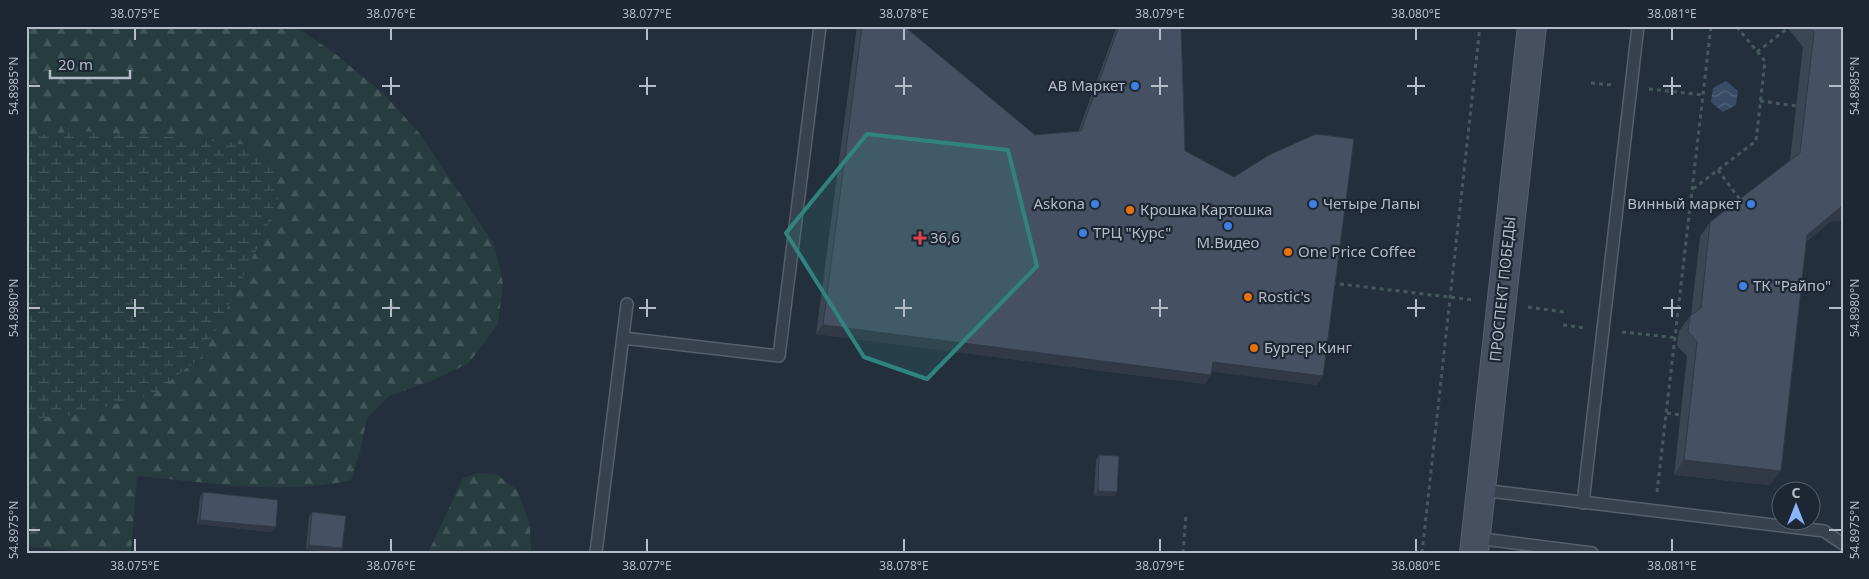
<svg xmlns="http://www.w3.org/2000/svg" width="1869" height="579" viewBox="0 0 1869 579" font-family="'Noto Sans',sans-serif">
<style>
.forest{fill:url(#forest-firs)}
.wetland{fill:url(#wetland-marsh)}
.water{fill:url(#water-waves)}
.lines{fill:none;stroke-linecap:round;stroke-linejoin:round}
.service-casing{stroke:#565f6c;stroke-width:14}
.secondary-casing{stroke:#565f6c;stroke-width:30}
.path{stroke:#44595c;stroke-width:3;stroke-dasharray:4 4;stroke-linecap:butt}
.service{stroke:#38414e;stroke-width:11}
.secondary{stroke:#465061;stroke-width:28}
.wall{fill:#3b4654}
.shaded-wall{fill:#303945}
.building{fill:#455162;stroke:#303945}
.marked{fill:#308480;fill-opacity:0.2;stroke:#308480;stroke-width:4;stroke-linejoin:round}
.ticks{fill:none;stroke:#b4bcc9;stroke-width:2}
.shop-dot{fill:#3f7fe0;stroke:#1d2633;stroke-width:2}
.food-dot{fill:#e8710a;stroke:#1d2633;stroke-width:2}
.health-dot{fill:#e0444e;stroke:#1d2633;stroke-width:2}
.labels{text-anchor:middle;stroke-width:4.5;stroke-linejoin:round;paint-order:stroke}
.poi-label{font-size:15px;fill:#b4bcc9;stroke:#1d2633;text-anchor:start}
.street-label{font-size:15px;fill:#b4bcc9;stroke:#1d2633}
.neatline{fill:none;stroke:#b4bcc9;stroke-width:2}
.ticks-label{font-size:12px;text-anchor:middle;fill:#b4bcc9}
</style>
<defs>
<pattern id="forest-firs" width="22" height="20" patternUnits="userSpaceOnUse" patternTransform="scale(1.25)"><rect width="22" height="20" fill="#263c3f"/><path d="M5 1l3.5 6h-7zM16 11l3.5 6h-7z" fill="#435659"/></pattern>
<pattern id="wetland-marsh" width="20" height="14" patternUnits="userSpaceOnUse" patternTransform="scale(1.25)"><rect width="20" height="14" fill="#263c3f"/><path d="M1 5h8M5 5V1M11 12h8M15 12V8" fill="none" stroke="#435659"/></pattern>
<pattern id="water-waves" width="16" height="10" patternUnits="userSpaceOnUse" patternTransform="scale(1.25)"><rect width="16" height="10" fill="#394c67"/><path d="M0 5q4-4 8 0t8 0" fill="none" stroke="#53647b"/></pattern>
</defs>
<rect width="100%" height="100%" fill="#242f3e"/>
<g class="forest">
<path d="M26 26H294L333 52 384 94 420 134 494 244 503 283 498 324 469 363 429 382 389 396 367 418 360 452 351 480C281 496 208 482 137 476L131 553H91L26 546Z"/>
<polygon points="477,473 496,474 517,490 530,525 531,553 428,553 463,478"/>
</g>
<polygon class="wetland" points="80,131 185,138 248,145 273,168 279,197 264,234 204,355 153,394 75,415 26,419 26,136"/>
<polygon class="water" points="1726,81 1738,91 1736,105 1723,112 1711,102 1713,88"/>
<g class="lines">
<defs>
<g id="service">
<polyline points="623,338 779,356 820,26"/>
<polyline points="1481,490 1824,531 1843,544"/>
<polyline points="1583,503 1638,26"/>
<polyline points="1475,538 1592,553"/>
<polyline points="596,553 627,304"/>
</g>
<polyline id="secondary" points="1474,553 1532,26"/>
</defs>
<use href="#service" class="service-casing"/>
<use href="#secondary" class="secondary-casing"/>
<g class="path">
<polyline points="1757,52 1788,28"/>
<polyline points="1591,83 1613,85"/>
<polyline points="1649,89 1703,95"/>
<polyline points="1760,101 1797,106"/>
<polyline points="1718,170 1741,201"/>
<polyline points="1693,189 1756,141 1765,61 1736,26"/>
<polyline points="1332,283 1474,300"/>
<polyline points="1528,307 1564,312"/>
<polyline points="1563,325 1586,328"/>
<polyline points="1622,332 1678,338"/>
<polyline points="1667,413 1681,415"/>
<polyline points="1657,492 1711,26"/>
<polyline points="1183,553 1186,515"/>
<polyline points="1422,553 1480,26"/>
</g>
<use href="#service" class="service"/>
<use href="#secondary" class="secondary"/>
</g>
<g class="wall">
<polygon points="857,26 904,26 1035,135 1078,132 1117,26 1181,26 1185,151 1323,376 1317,385 1211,371 1205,384 816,334"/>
<polygon points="1786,26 1843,26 1831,221 1806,242 1770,485 1674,475 1687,356 1677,346 1679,331 1690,316 1691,315 1700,237 1710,222 1790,160 1803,47"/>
<polygon points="1099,455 1117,492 1114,496 1094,496 1096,460"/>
<polygon points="203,492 276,527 272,532 197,524 200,497"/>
<polygon points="312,512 346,516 306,550 309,517"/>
</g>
<g class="shaded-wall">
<polygon points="1842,206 1843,206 1843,222 1831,221 1796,249 1807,235"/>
<polygon points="823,325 1211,375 1205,384 816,334"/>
<polygon points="1213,362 1323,376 1317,385 1207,371"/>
<polygon points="1684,460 1781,471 1770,485 1674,475"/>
<polygon points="1098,491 1117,492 1114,496 1094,496"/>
<polygon points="200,520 276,527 272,532 197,524"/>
<polygon points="309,545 342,548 339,553 306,550"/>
</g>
<g class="building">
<polygon points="862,26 904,26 1035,135 1081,131 1119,26 1181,26 1185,151 1234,177 1269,155 1316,134 1354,139 1323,376 1213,362 1211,375 823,325"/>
<polygon points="1809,26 1843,26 1843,206 1842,206 1807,235 1781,471 1684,460 1697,342 1688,331 1690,316 1701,308 1710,222 1800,153 1814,32"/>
<polygon points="1099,455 1119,456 1117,492 1098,491"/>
<polygon points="203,492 278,500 276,527 200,520"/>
<polygon points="312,512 346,516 342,548 309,545"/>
</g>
<path class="marked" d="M867 134 1008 150 1037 266 927 379 864 357 786 233Z"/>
<path class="ticks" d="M135 28V40M391 28V40M647 28V40M904 28V40M1160 28V40M1416 28V40M1672 28V40M391 77V95M647 77V95M904 77V95M1160 77V95M1416 77V95M1672 77V95M28 86H40M382 86H400M639 86H656M895 86H912M1151 86H1168M1407 86H1425M1663 86H1681M1829 86H1842M135 299V317M391 299V317M647 299V317M904 299V317M1160 299V317M1416 299V317M1672 299V317M28 308H40M126 308H144M382 308H400M639 308H656M895 308H912M1151 308H1168M1407 308H1425M1663 308H1681M1829 308H1842M28 530H40M1829 530H1842M135 539V552M391 539V552M647 539V552M904 539V552M1160 539V552M1416 539V552M1672 539V552"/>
<g class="shop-dot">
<circle cx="1135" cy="86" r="5"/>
<circle cx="1095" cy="204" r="5"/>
<circle cx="1313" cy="204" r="5"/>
<circle cx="1751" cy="204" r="5"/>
<circle cx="1228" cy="226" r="5"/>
<circle cx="1083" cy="233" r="5"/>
<circle cx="1743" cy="286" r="5"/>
</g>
<g class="food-dot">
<circle cx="1130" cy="210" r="5"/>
<circle cx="1288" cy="252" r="5"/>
<circle cx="1248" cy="297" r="5"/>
<circle cx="1254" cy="348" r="5"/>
</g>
<path class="health-dot" d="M917.5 230.5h5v5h5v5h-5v5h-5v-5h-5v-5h5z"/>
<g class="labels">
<g class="poi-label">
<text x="1125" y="91" text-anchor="end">АВ Маркет</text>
<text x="1085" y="209" text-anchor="end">Askona</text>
<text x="1323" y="209">Четыре Лапы</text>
<text x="1741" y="209" text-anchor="end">Винный маркет</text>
<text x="1140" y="215">Крошка Картошка</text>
<text x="1093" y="238">ТРЦ "Курс"</text>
<text x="930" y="243">36,6</text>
<text x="1228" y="248" text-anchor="middle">М.Видео</text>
<text x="1298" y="257">One Price Coffee</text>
<text x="1753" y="291">ТК "Райпо"</text>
<text x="1258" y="302">Rostic's</text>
<text x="1264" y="353">Бургер Кинг</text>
</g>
<g class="street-label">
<text transform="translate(1503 289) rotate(-84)" y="5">ПРОСПЕКТ ПОБЕДЫ</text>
</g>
</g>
<rect width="1869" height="579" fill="none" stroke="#1d2633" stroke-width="55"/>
<g transform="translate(1796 506)"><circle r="24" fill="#1d2633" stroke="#59626f"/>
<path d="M0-4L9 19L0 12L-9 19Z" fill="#8ab4f8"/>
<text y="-8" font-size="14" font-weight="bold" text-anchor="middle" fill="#b4bcc9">С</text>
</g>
<path d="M50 70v8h80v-8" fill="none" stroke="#b4bcc9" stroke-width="2.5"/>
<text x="58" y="70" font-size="15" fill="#b4bcc9" stroke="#1d2633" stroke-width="4" paint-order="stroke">20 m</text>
<rect x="28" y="28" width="1814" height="524" class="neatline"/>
<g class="ticks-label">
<text x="135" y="18">38.075°E</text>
<text x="391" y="18">38.076°E</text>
<text x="647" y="18">38.077°E</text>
<text x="904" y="18">38.078°E</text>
<text x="1160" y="18">38.079°E</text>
<text x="1416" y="18">38.080°E</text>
<text x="1672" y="18">38.081°E</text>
<text transform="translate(14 86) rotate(-90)" y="4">54.8985°N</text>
<text transform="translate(1855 86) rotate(-90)" y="4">54.8985°N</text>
<text transform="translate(14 308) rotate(-90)" y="4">54.8980°N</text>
<text transform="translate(1855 308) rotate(-90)" y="4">54.8980°N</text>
<text transform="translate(14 530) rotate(-90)" y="4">54.8975°N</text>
<text transform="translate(1855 530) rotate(-90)" y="4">54.8975°N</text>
<text x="135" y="570">38.075°E</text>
<text x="391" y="570">38.076°E</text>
<text x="647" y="570">38.077°E</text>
<text x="904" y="570">38.078°E</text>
<text x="1160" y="570">38.079°E</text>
<text x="1416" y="570">38.080°E</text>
<text x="1672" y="570">38.081°E</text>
</g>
</svg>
